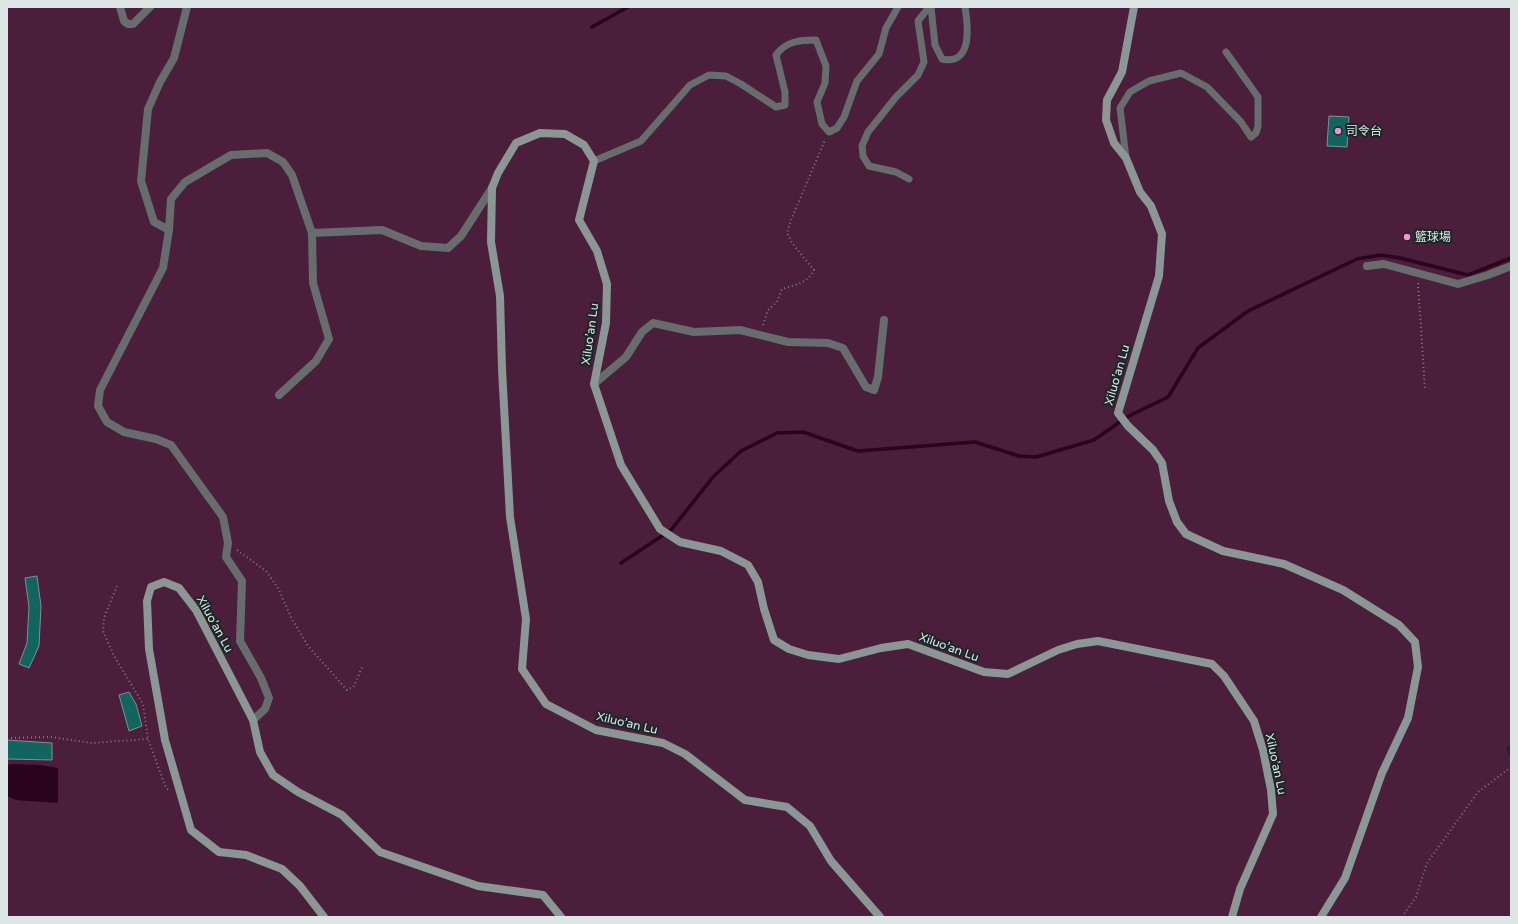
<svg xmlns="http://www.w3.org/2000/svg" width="1518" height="924" viewBox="0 0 1518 924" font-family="'Varela Round','Noto Sans TC',sans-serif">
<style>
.green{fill:#4b1e3c}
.water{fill:#2a031f}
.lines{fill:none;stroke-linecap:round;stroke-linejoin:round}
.stream{stroke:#2a031f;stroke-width:3.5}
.building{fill:#106560;stroke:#81918f}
.path{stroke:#758180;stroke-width:2;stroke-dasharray:1 3;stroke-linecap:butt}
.lane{stroke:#666d6c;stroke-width:7}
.street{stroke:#666d6c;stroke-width:8}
.secondary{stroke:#8b9795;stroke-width:8}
.poi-dot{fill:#f590d1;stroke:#192826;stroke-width:1.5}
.labels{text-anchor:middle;stroke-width:4;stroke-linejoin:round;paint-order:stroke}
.poi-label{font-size:12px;fill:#dde6e5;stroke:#192826;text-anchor:start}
.street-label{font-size:12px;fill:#dde6e5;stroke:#192826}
</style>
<rect width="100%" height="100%" fill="#192826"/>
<polygon class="green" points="7,7 1511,7 1511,743 1506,749 1511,759 1511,917 7,917"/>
<polygon class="water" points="12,764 40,765 58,768 58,803 16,800 7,796 7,765"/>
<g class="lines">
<g class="stream">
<polyline points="592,27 628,7"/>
<polyline points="621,563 671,530 713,477 741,451 777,433 803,432 858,451 975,442 1019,456 1036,457 1094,440 1127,417 1168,397 1198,348 1248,311 1357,259 1381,255 1400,258 1468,275 1511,258"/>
</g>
</g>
<g class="building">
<polygon points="1329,116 1349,117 1347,147 1327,146"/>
<polygon points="37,576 41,606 39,646 29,668 19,664 27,643 29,607 25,578"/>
<polygon points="129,692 136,704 142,726 129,731 119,695"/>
<polygon points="7,740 52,743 52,760 7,759"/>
</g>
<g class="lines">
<g class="path">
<polyline points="1418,283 1425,390"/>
<path d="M763 325 768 310 777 302 782 289C795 285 808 283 814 270L792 243 787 233 791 220 825 140"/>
<polyline points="237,550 266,571 278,588 292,619 308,646 347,690 354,686 363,665"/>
<polyline points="117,586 104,618 103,631 113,654 143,704 148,739 166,788 169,790"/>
<polyline points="7,738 51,737 92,743 148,739"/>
<polyline points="1402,917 1416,897 1427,863 1478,792 1511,767"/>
</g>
<g class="lane">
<path d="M931 7 935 45 942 59C973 66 968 25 965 7"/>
<polyline points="1126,158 1120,108 1130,92 1149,81 1181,73 1207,87 1241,122 1251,137 1256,133 1258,126 1258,97 1226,52"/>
<path d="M594 161 641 141 690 85 709 75 726 76 741 84 776 107 785 105V92L776 55C786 41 800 40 816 40L826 66 825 83 817 102 822 124 829 132 837 128 844 117 857 81 879 54 886 28 898 7"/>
<polyline points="909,179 896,172 869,166 863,156 862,146 868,132 896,97 918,75 924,62 918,21 929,7"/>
</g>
<g class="street">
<polyline points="120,7 124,21 128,24 133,24 150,7"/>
<polyline points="169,230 154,222 141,181 148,109 160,82 174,58 187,7"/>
<polyline points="1367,266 1384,264 1458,284 1488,275 1511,266"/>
<polyline points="594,384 626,357 642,332 653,323 694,332 740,330 788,342 828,343 843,348 866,387 874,390 878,377 884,320"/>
<polyline points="279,395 316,361 329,339 313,283 312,233"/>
<polyline points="253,720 265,709 269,698 261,678 240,641 242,581 226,557 228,543 223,517 171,445 156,439 124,432 107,422 98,406 100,390 163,268 169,230 171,199 185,182 231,155 267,153 283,162 292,175 312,233 382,230 421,246 448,248 461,236 492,188"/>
</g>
<g class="secondary">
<polyline points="1134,7 1122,72 1107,100 1106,120 1114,143 1126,158 1140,192 1151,206 1162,234 1159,276 1118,413 1128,426 1153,450 1162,463 1169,501 1177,522 1186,534 1223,551 1284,564 1343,590 1399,625 1415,642 1418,667 1408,718 1382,773 1345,878 1321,917"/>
<polyline points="324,917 300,886 282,869 246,855 219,852 191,830 165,740 149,649 147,601 151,587 164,582 179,588 196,610 253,720 260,752 273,775 298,792 342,815 380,852 478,886 543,895 561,917"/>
<polyline points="880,917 831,861 810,826 787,807 745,800 685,754 663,743 596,730 546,704 522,669 526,619 510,517 502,369 500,296 491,242 492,188 498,173 516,143 540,133 565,134 584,145 594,161 579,220 597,251 607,284 606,323 594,384 621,465 660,529 680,542 721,551 748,565 758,582 764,609 774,640 789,649 808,655 839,659 881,648 908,644 984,672 1008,674 1058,650 1077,644 1098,641 1212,664 1224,676 1254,721 1263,750 1271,790 1273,814 1240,889 1232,917"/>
</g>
</g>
<g class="poi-dot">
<circle cx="1338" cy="131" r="4"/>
<circle cx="1407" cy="237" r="4"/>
</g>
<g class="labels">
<g class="poi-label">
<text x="1346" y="135">司令台</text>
<text x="1415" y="241">籃球場</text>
</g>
<g class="street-label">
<text transform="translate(590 334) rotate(-82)" y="4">Xiluo’an Lu</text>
<text transform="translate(1117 375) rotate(-74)" y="4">Xiluo’an Lu</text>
<text transform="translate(215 624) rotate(61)" y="4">Xiluo’an Lu</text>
<text transform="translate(949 647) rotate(20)" y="4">Xiluo’an Lu</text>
<text transform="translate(627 723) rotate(13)" y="4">Xiluo’an Lu</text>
<text transform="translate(1276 764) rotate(78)" y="4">Xiluo’an Lu</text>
</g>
</g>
<rect width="1518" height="924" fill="none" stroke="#dde6e5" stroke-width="16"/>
</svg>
